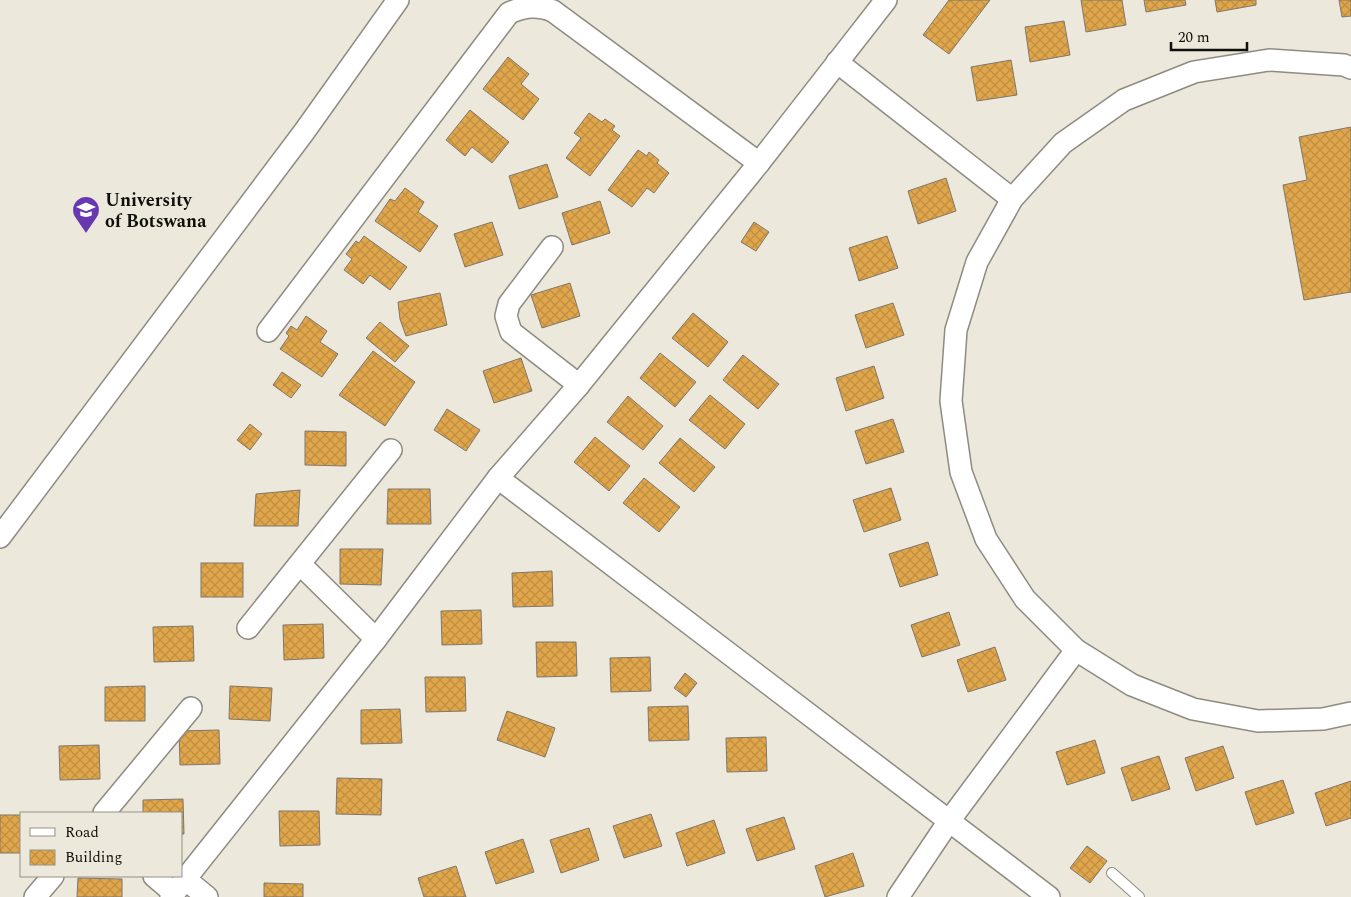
<svg xmlns="http://www.w3.org/2000/svg" width="1351" height="897" viewBox="0 0 1351 897" font-family="Spectral,serif">
<style>
.building{fill:url(#building-cross-hatch);stroke:#7f776d}
.lines{fill:none;stroke-linecap:round;stroke-linejoin:round}
.service-casing{stroke:#8f8b80;stroke-width:12}
.minor-casing{stroke:#8f8b80;stroke-width:24}
.service{stroke:#fff;stroke-width:10}
.minor{stroke:#fff;stroke-width:21}
.labels{text-anchor:middle;stroke-width:4;stroke-linejoin:round;paint-order:stroke}
.poi-label{font-size:18px;font-weight:bold;fill:#110f0b;stroke:#ece8db;text-anchor:start}
</style>
<defs>
<pattern id="building-cross-hatch" width="8" height="8" patternUnits="userSpaceOnUse" patternTransform="scale(1.25)"><rect width="8" height="8" fill="#e0a64b"/><path d="M0 0l8 8M0 8l8-8" fill="none" stroke="#bf8e40"/></pattern>
</defs>
<rect width="100%" height="100%" fill="#ece8db"/>
<g class="building">
<polygon points="949,0 990,0 949,54 923,35"/>
<polygon points="1081,0 1122,0 1126,25 1086,32"/>
<polygon points="1144,0 1185,0 1186,5 1146,12"/>
<polygon points="1215,0 1256,0 1256,5 1217,12"/>
<polygon points="1339,0 1351,0 1351,16 1342,17"/>
<polygon points="1064,21 1070,55 1030,62 1025,27"/>
<polygon points="508,57 529,74 521,84 539,99 523,120 483,89"/>
<polygon points="1011,60 1017,95 977,101 971,67"/>
<polygon points="470,110 509,142 492,163 472,147 465,156 446,140"/>
<polygon points="589,113 602,122 605,119 615,126 612,130 620,136 590,176 566,158 581,138 574,133"/>
<polygon points="1351,127 1351,292 1304,300 1283,185 1307,180 1299,137"/>
<polygon points="638,150 647,156 649,152 659,160 657,163 669,173 654,193 647,188 632,207 608,190"/>
<polygon points="547,164 558,197 519,209 509,176"/>
<polygon points="946,178 956,211 918,224 908,191"/>
<polygon points="405,188 424,202 418,212 438,226 420,252 375,221 390,199 395,201"/>
<polygon points="600,201 610,233 572,245 562,213"/>
<polygon points="492,222 503,255 465,267 454,234"/>
<polygon points="754,222 769,232 756,251 741,242"/>
<polygon points="364,236 407,267 390,290 370,275 363,284 344,270 352,259 346,254 356,241 359,243"/>
<polygon points="887,236 898,268 859,281 849,248"/>
<polygon points="570,283 580,316 542,328 531,295"/>
<polygon points="440,293 447,325 406,336 400,319 398,302"/>
<polygon points="893,303 904,335 866,348 855,315"/>
<polygon points="693,313 728,342 708,367 672,338"/>
<polygon points="306,316 327,331 320,342 338,354 322,377 280,349 289,336 286,333 291,326 297,330"/>
<polygon points="380,322 409,346 395,362 366,338"/>
<polygon points="373,351 415,382 385,426 339,395"/>
<polygon points="660,353 696,382 675,407 640,378"/>
<polygon points="743,355 779,384 758,409 723,380"/>
<polygon points="521,358 532,391 494,403 483,371"/>
<polygon points="874,366 884,398 846,411 836,378"/>
<polygon points="282,372 301,385 291,398 273,385"/>
<polygon points="710,395 745,424 725,449 689,420"/>
<polygon points="628,396 663,426 643,450 607,422"/>
<polygon points="447,409 480,430 466,451 434,430"/>
<polygon points="893,419 904,452 866,464 855,431"/>
<polygon points="250,424 262,434 250,450 237,440"/>
<polygon points="305,431 346,432 346,466 305,465"/>
<polygon points="595,437 630,466 609,491 574,462"/>
<polygon points="680,438 715,467 694,492 659,463"/>
<polygon points="644,478 680,507 659,532 623,503"/>
<polygon points="891,488 901,520 864,532 853,500"/>
<polygon points="388,489 430,489 431,524 387,524"/>
<polygon points="300,490 298,526 254,526 256,494"/>
<polygon points="928,542 938,575 900,587 889,554"/>
<polygon points="340,549 383,549 381,585 340,584"/>
<rect x="201" y="563" width="42" height="34"/>
<polygon points="552,571 553,606 513,607 512,573"/>
<polygon points="481,610 482,644 442,645 441,611"/>
<polygon points="949,612 960,645 922,657 911,625"/>
<polygon points="323,624 324,658 284,660 283,625"/>
<polygon points="193,626 194,661 154,662 153,627"/>
<polygon points="536,642 576,642 577,676 537,677"/>
<polygon points="995,647 1006,680 968,692 957,660"/>
<polygon points="650,657 651,691 611,692 610,658"/>
<polygon points="685,673 697,683 686,697 674,688"/>
<polygon points="425,677 465,677 466,711 426,712"/>
<polygon points="145,686 145,721 105,721 105,687"/>
<polygon points="230,686 272,688 270,721 229,719"/>
<polygon points="688,706 689,740 649,741 648,707"/>
<polygon points="400,709 402,743 361,744 361,710"/>
<polygon points="507,711 555,728 545,757 497,740"/>
<polygon points="219,730 220,764 180,765 179,731"/>
<polygon points="766,737 767,771 727,772 726,738"/>
<polygon points="1095,740 1105,773 1067,785 1056,752"/>
<polygon points="99,745 100,779 60,780 59,746"/>
<polygon points="1223,746 1234,778 1196,791 1185,758"/>
<polygon points="1159,756 1170,789 1132,801 1121,768"/>
<polygon points="337,778 382,779 381,815 336,814"/>
<polygon points="1283,780 1294,813 1256,825 1245,792"/>
<polygon points="1351,781 1351,818 1326,826 1315,793"/>
<polygon points="183,799 184,834 181,834 181,813 143,813 143,800"/>
<polygon points="279,811 319,811 320,845 280,846"/>
<polygon points="651,814 662,846 624,858 613,826"/>
<rect x="0" y="815" width="21" height="38"/>
<polygon points="784,817 795,849 757,861 746,829"/>
<polygon points="714,820 725,853 687,866 676,833"/>
<polygon points="589,828 599,860 561,873 550,840"/>
<polygon points="523,839 534,872 496,884 485,852"/>
<polygon points="1087,846 1107,861 1090,883 1070,868"/>
<polygon points="853,853 864,886 825,897 815,866"/>
<polygon points="456,866 466,897 424,897 418,878"/>
<polygon points="78,878 122,879 122,897 77,897"/>
<polygon points="264,883 303,884 303,897 264,897"/>
</g>
<g class="lines">
<defs>
<polyline id="service" points="1112,873 1139,897"/>
<g id="minor">
<polyline points="837,62 1012,199"/>
<polyline points="1351,68 1344,65 1269,60 1194,72 1124,100 1063,143 1012,199 977,262 956,330 951,401 961,472 986,539 1025,599 1076,650 1132,685 1193,709 1258,721 1323,719 1351,713"/>
<polyline points="552,247 509,304 506,316 511,332 579,385"/>
<path d="M268 331 509 13C525 6 537 5 553 11L759 163"/>
<polyline points="498,478 1049,897"/>
<polyline points="0,537 304,132 398,0"/>
<polyline points="300,564 376,639"/>
<polyline points="248,628 391,450"/>
<polyline points="104,813 191,708"/>
<polyline points="154,876 174,893"/>
<polyline points="185,879 207,897"/>
<polyline points="35,897 53,876"/>
<polyline points="171,897 376,639 498,478 579,385 759,163 886,0"/>
<polyline points="898,897 949,821 1076,650"/>
</g>
</defs>
<use href="#service" class="service-casing"/>
<use href="#minor" class="minor-casing"/>
<use href="#service" class="service"/>
<use href="#minor" class="minor"/>
</g>
<defs>
<symbol id="university-pin" viewBox="-11 -11 22 30"><path d="M0 17L-7.5 6A9.5 9.5 0 1 1 7.5 6Z" fill="#6838b0" stroke="#ece8db"/><path d="M0-5L7-2L0 1L-7-2ZM-4 1L0 2.5L4 1V4Q0 6-4 4Z" fill="#fff"/></symbol>
</defs>
<g fill-rule="evenodd">
<use href="#university-pin" x="70" y="194" width="32" height="43"/>
</g>
<g class="labels">
<g class="poi-label">
<text x="105" y="206">University<tspan x="105" dy="21">of Botswana</tspan></text>
</g>
</g>
<rect x="20" y="812" width="162" height="65" fill="#ece8db" stroke="#949188"/>
<rect x="30" y="828" width="25" height="8" fill="#ffffff" stroke="#949188"/>
<text x="65" y="837" font-size="15" fill="#110f0b">Road</text>
<rect x="30" y="850" width="25" height="15" fill="url(#building-cross-hatch)" stroke="#949188"/>
<text x="65" y="862" font-size="15" fill="#110f0b">Building</text>
<path d="M1171 42v8h76v-8" fill="none" stroke="#110f0b" stroke-width="2.5"/>
<text x="1178" y="42" font-size="15" fill="#110f0b" stroke="#ece8db" stroke-width="4" paint-order="stroke">20 m</text>
</svg>
